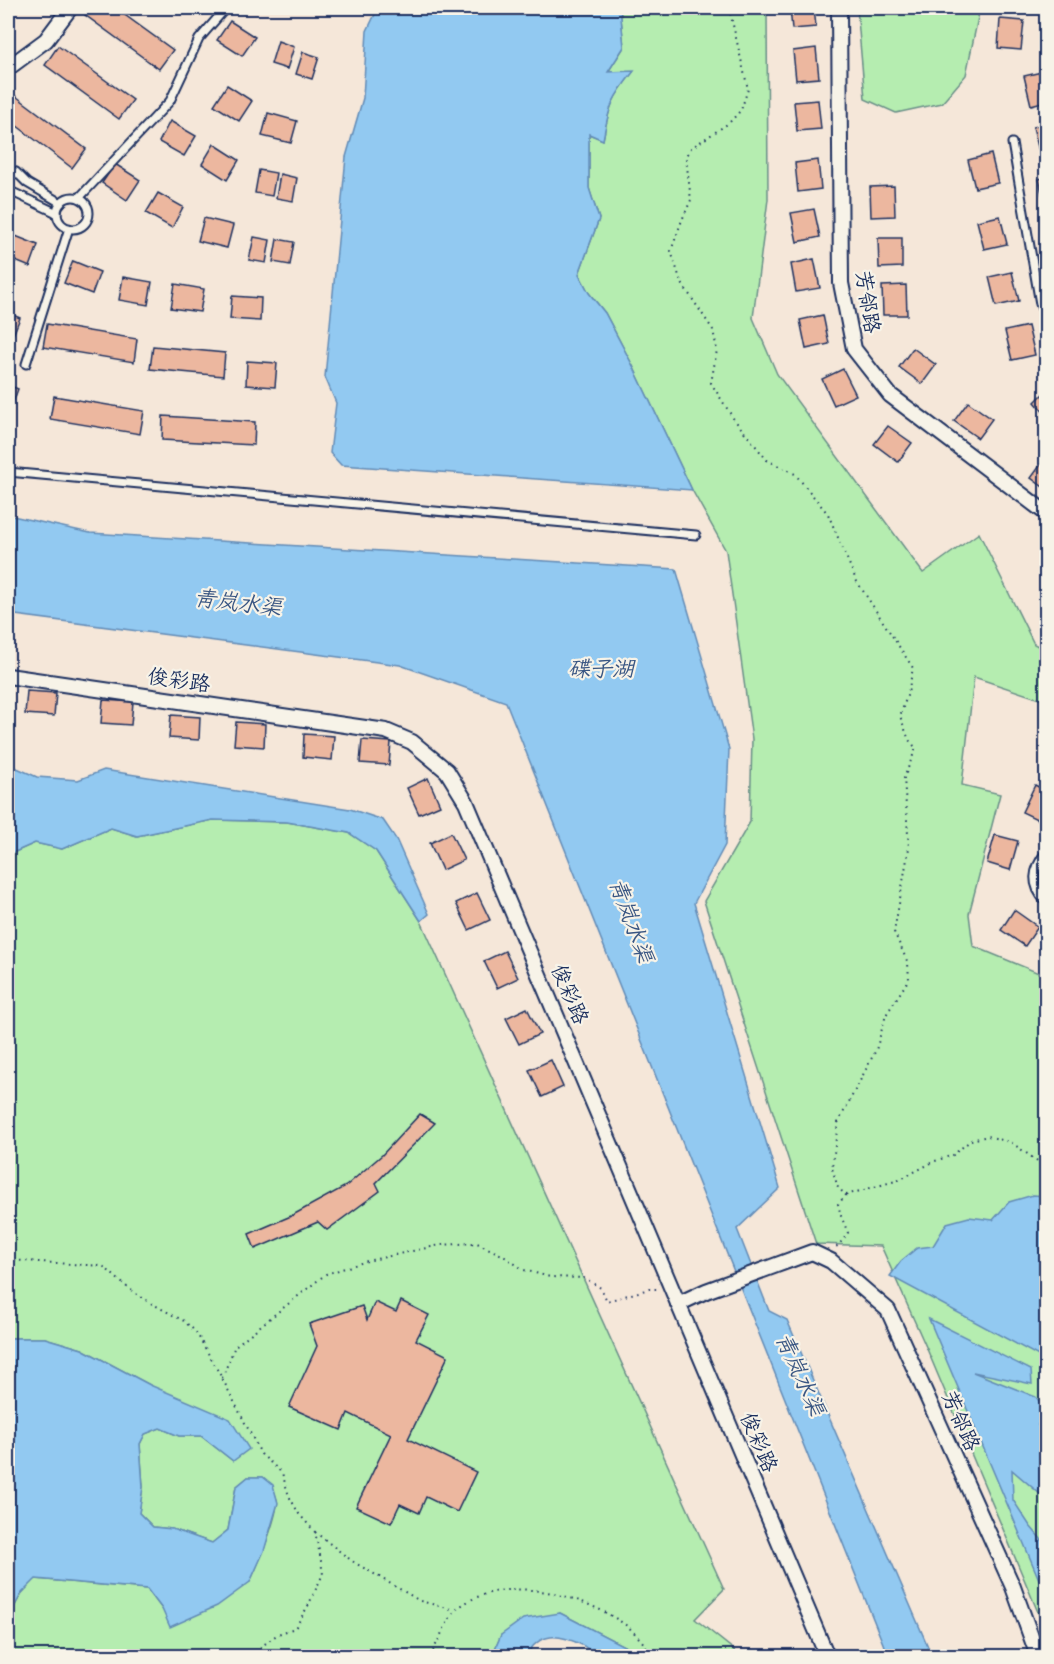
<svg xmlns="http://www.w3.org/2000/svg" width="1054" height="1664" viewBox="0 0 1054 1664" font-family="'Balsamiq Sans','LXGW WenKai TC',sans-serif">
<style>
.green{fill:#b5edb0;stroke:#688e87;stroke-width:1.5}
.water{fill:#92c9f1;stroke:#628bb6;stroke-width:1.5}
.building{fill:#ecb79f;stroke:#1b2f5e;stroke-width:1.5}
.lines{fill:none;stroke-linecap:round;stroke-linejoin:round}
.lane-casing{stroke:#1b2f5e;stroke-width:11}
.street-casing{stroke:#1b2f5e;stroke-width:18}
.path{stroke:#1b2f5e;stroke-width:2;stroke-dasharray:1.5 4.5;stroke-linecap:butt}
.lane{stroke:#f7f3e8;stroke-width:7}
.street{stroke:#f7f3e8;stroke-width:14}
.labels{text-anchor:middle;stroke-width:4.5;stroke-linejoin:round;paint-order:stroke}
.street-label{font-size:21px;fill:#1b2f5e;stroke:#f7f3e8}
.water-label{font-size:22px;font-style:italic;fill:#395683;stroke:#f7f3e8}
</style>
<rect width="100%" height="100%" fill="#f5e7d9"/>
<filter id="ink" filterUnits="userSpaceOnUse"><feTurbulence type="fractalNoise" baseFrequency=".0167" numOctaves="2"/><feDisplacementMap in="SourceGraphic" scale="12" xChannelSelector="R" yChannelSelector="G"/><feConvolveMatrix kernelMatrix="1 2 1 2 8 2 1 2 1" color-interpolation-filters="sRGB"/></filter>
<g filter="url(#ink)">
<g class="green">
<path d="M620 8H767L768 199 753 318 777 374 923 573 979 533 1034 644 1046 650V701L974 677 962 785 1000 794 969 914 973 946 1046 976V1631L927 1349 881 1246 816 1244 704 901 750 822 752 739 726 551 692 490 634 368 605 313 589 293 579 274 599 219 589 188V134L603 140C609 106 612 98 633 72H608L624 47Z"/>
<polygon points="857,8 980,8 966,75 942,103 896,113 865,99"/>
<path d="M213 820 287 822 349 833 376 851 421 921 724 1589 695 1619 734 1650 736 1656H634L626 1647 560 1613 501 1635 492 1656H8V1618L22 1593 35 1579 147 1589 162 1609 250 1582C257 1567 279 1514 277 1500 275 1490 271 1484 263 1477H248L236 1487 228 1530 212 1543 172 1529 153 1527 139 1513 143 1487 140 1444 145 1434 160 1428 179 1436H201L233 1461 150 1385 82 1349 45 1338H8V855L35 843 62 849 111 828 137 836Z"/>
</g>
<g class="water">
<path d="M378 8H620L624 47 608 72 634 71C612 98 609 106 603 140L589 134V188L599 219 579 274 589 293 605 313 634 368 692 490 341 465 330 453 336 403 325 377 346 157 363 98 367 31Z"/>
<polygon points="8,515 90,533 676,569 729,749 725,845 694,903 780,1188 737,1229 769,1311 787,1320 932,1656 888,1656 506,702 400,665 8,614"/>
<polygon points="8,764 37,777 78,780 104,770 350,809 383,820 396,839 429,914 421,921 376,851 349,833 287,822 213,820 137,836 111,828 62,849 35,843 8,855"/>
<polygon points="1033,1195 1046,1196 1046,1360 890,1276 901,1261 917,1248 933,1246 947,1223 969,1217 993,1220 1009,1202"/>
<polygon points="929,1319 1031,1370 1032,1384 973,1372 1036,1397 1046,1410 1046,1414 1038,1425 1046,1430 1046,1499 1012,1470 1013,1500 1030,1526 1046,1545 1046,1596"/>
<polygon points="8,1338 45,1338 82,1349 150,1385 230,1419 249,1449 233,1461 201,1436 179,1436 160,1428 145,1434 140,1444 143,1487 139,1513 153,1527 172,1529 212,1543 228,1530 236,1487 248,1477 263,1477 273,1485 278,1503 264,1551 250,1582 217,1606 170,1627 162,1609 147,1589 36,1579 22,1593 8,1618"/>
<path d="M560 1613 626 1647 634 1656C624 1657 606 1660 597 1655 591 1653 587 1647 582 1645 559 1634 540 1631 526 1656H492L501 1635 523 1619Z"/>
</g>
<g class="building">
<polygon points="90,8 115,8 173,50 159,69 85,15"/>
<polygon points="790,8 814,8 816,27 792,29"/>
<polygon points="1000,19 1024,21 1021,50 998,48"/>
<polygon points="230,21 255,37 242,56 217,40"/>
<polygon points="278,41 294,47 287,69 271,64"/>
<polygon points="58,46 133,100 119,119 45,65"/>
<polygon points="816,48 819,78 796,80 793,51"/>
<polygon points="303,52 319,57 312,79 296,74"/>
<polygon points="1046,71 1046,101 1031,105 1024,76"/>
<polygon points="227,85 252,101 239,121 214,105"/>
<polygon points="13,94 86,149 72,168 8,119 8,101"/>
<polygon points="818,100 821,129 797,131 794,102"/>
<polygon points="268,113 297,121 291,143 262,136"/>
<polygon points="170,121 196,136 184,156 159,142"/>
<polygon points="1046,124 1046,154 1040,155 1033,127"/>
<polygon points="214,144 239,160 227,180 202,164"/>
<polygon points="991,154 998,183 975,188 968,160"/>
<polygon points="818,160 821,189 798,192 795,163"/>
<polygon points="115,164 140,180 127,200 102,183"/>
<polygon points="259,170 276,173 272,196 255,193"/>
<polygon points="280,174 297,178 293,201 276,198"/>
<polygon points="1046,177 1046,207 1045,207 1039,179"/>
<polygon points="894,186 895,216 871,217 870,187"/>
<polygon points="158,193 183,207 172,228 146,213"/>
<polygon points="814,209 820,237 797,242 791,213"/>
<polygon points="1000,216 1007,244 984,249 977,221"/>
<polygon points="204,218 233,225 227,248 198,241"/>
<polygon points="8,233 38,245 30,267 8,258"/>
<polygon points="254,237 270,240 266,263 249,260"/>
<polygon points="878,238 902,238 902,267 879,268"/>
<polygon points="277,239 294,242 290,265 273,262"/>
<polygon points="814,259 820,288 796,292 791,264"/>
<polygon points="73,261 100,272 92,294 64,283"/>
<polygon points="1012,272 1019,301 996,306 989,277"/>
<polygon points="123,277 152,282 148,305 119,300"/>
<polygon points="175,284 204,289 200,312 171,308"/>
<polygon points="906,285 907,315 883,315 882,286"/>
<polygon points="232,296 261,298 260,321 230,319"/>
<polygon points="8,313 20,318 11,340 8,338"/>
<polygon points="823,315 829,344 806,349 800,320"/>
<polygon points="47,324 137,339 134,362 43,347"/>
<polygon points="1028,326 1035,355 1012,360 1005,331"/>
<polygon points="153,346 225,353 223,376 150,369"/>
<polygon points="913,348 936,365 922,384 899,367"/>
<polygon points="247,361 277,363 275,387 246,385"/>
<polygon points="843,369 856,395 834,405 822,379"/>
<polygon points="8,385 18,389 10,411 8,410"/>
<polygon points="1046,391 1046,415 1035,402"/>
<polygon points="54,396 144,411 140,434 50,419"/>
<polygon points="968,402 992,419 978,438 954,421"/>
<polygon points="163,416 255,422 254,445 162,440"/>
<polygon points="888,426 912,443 898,462 874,444"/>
<polygon points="1045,459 1046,460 1046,489 1031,478"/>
<polygon points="27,691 56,693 54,716 25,714"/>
<polygon points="103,700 133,702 131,725 101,723"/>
<polygon points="171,715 200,717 199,740 169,738"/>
<polygon points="236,722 265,724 264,747 234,745"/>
<polygon points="304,734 334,736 332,760 303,757"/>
<polygon points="362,740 391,742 389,765 360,763"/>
<polygon points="428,778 440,805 419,814 407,788"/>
<polygon points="1035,785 1046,791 1046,815 1043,822 1022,812"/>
<polygon points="451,833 464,860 442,870 430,843"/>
<polygon points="995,835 1018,841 1010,870 987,863"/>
<polygon points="477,893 490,920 469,930 456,903"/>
<polygon points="1014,910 1038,927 1025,946 1001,930"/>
<polygon points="505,951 518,978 497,988 484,961"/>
<polygon points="527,1008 540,1034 519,1044 506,1018"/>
<polygon points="551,1060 563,1087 542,1097 529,1070"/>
<polygon points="420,1114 435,1123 376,1183 380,1191 327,1230 318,1222 255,1249 249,1234 291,1216 346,1186 382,1155"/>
<polygon points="401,1301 429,1315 416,1340 448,1356 408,1439 476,1472 457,1512 426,1497 419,1513 400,1504 391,1523 356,1507 391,1434 348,1413 341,1430 289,1407 317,1346 309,1324 362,1306 367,1320 375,1302 396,1312"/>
</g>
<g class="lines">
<defs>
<g id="lane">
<polyline points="1012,143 1040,304 1046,318"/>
<polyline points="8,169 16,172 27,183 61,203"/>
<polyline points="8,190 57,213"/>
<circle cx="73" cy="213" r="16"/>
<polyline points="79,198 170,101 199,39 226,8"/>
<polyline points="26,364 69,228"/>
<polyline points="8,472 696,535"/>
<path d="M1046 852C1032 870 1030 885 1046 902"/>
</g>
<g id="street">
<polyline points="839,8 841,283 854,349 890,395 1046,513"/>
<polyline points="8,68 46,40 70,8"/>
<polyline points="8,676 386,731 412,742 447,771 466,802 827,1656"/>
<polyline points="678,1304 706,1291 812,1252 831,1261 888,1310 1013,1587 1038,1656"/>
</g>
</defs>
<use href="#lane" class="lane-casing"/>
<use href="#street" class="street-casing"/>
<g class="path">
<polyline points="729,8 748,89 741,110 729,123 691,148 686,158 691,200 682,220 671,251 681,282 713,330 717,350 711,383 733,418 767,460 795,474 828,514 856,580 913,668 908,693 900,716 909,740 916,748 904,778 909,848 894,932 908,963 909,979 886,1015 876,1050 838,1123 832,1168 838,1188 846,1195 838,1204 841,1216 848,1233 838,1246 835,1247"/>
<polyline points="846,1195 899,1180 935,1161 953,1155 971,1140 988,1136 1012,1143 1046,1167"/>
<polyline points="8,1260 103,1266 128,1288 147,1301 184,1321 196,1332 222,1378 261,1454 282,1473 289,1496 299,1514 315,1532 320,1555 323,1574 308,1606 295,1628 278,1634 249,1656"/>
<polyline points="222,1378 235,1346 326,1274 367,1261 440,1245 477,1243 502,1255 524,1270 550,1277 584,1278 601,1288 607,1301 649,1289 658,1289"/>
<polyline points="315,1532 352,1561 420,1601 455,1610"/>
<path d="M430 1656C437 1645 448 1616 458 1608 505 1572 583 1594 627 1626 637 1634 646 1647 655 1656"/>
</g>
<use href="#lane" class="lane"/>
<use href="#street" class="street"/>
</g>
</g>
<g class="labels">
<g class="street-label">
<text transform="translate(868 302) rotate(81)" y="7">芳邻路</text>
<text transform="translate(179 680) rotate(8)" y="7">俊彩路</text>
<text transform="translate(570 994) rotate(67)" y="7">俊彩路</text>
<text transform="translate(961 1421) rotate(66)" y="7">芳邻路</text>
<text transform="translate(759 1442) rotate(67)" y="7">俊彩路</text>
</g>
<g class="water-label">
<text transform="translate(238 602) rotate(7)" y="8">青岚水渠</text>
<text x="601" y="676">碟子湖</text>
<text transform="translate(632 920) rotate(70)" y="8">青岚水渠</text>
<text transform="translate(801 1374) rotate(66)" y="8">青岚水渠</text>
</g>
</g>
<rect width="1054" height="1664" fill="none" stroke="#f7f3e8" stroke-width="30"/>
<rect x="15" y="15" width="1024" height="1634" fill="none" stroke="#1b2f5e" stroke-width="2" filter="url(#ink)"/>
</svg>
